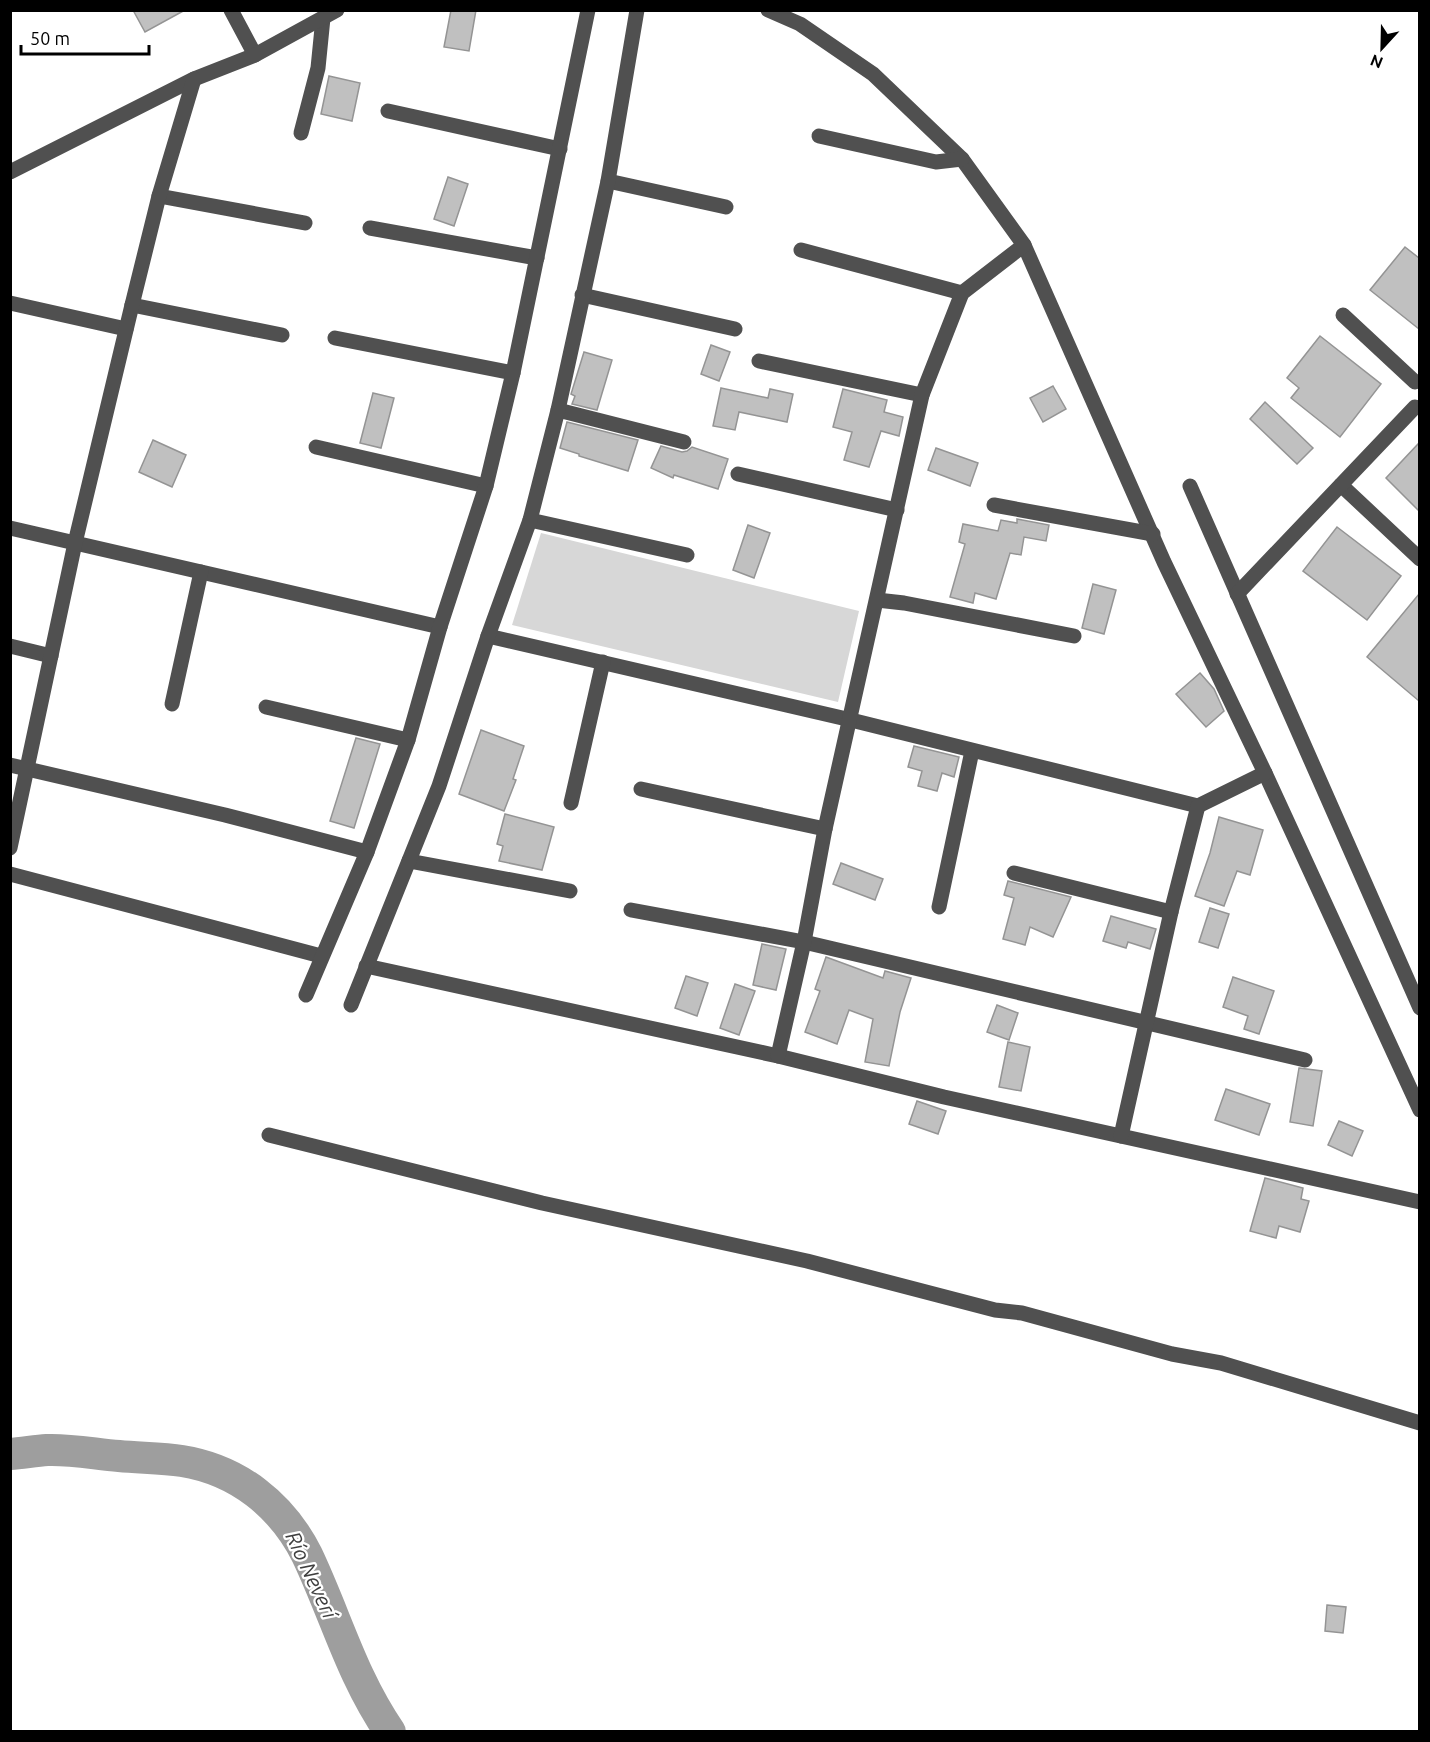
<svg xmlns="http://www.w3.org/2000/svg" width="1430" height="1742" viewBox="0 0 1430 1742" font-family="Ubuntu,sans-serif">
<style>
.green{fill:#d7d7d7}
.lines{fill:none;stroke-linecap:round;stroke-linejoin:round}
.river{stroke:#9e9e9e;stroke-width:32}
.building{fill:#c0c0c0;stroke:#949494;stroke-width:1.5}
.minor{stroke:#505050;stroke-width:15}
.labels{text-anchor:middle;stroke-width:4.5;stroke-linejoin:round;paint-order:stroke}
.water-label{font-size:21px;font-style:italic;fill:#3f3f3f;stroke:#fff}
</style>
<rect width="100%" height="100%" fill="#fff"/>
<polygon class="green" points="541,533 859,611 838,702 512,625"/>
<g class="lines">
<path class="river" d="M10 1454C22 1453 35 1451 47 1450 70 1449 95 1454 119 1456 140 1458 162 1458 182 1461 238 1470 282 1505 307 1555 336 1616 351 1675 390 1732"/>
</g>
<g class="building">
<polygon points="133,10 185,10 145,32"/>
<polygon points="451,10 476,10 469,51 444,47"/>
<polygon points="329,76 360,83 352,121 321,114"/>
<polygon points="448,177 468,184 454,226 434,219"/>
<polygon points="1405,247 1419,258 1419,329 1370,290"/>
<polygon points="1320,336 1381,384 1340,437 1291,398 1299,388 1287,378"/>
<polygon points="711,345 730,352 719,381 701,374"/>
<polygon points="584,352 612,360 597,410 572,404 575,396 571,394"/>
<polygon points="1053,386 1066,409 1043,422 1030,398"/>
<polygon points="721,388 768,398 770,389 793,394 787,422 739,412 735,430 713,426"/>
<polygon points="843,389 887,400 884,412 903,417 899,436 881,431 869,467 844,460 852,432 833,427"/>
<polygon points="373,393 394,398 381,448 360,443"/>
<polygon points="1265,402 1313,448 1297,464 1250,419"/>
<polygon points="567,422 638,440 628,471 579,456 579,454 560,448"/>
<polygon points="153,440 186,455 172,487 139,472"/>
<polygon points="1419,443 1419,511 1386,478"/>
<polygon points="661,446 682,452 687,451 692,447 728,459 718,489 674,475 673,478 651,468"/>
<polygon points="936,448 978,463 970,486 928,470"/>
<polygon points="1017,519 1049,525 1046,541 1024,537 1021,555 1010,553 996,599 975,593 973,603 950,597 965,544 959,542 963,524 998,531 1001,520 1017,523"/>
<polygon points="748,525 770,533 754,578 733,570"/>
<polygon points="1337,527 1401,576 1367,620 1303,571"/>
<polygon points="1093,584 1116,590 1104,634 1082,628"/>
<polygon points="1419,594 1419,701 1367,657"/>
<polygon points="1200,673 1214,689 1224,711 1206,727 1176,694"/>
<polygon points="481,730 524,746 513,779 516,780 504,811 459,794"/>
<polygon points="356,738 380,744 354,828 330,821"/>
<polygon points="914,746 959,757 954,777 942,773 937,791 918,786 922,771 908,767"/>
<polygon points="505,814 554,827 542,870 499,861 503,846 497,844"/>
<polygon points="1219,817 1263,830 1250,875 1237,871 1224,906 1195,896 1210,853"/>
<polygon points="841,863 883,879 875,900 833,884"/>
<polygon points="1008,881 1071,897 1053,937 1030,927 1025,945 1003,939 1014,898 1004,895"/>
<polygon points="1210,908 1229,914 1218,948 1199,942"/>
<polygon points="1111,916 1156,929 1150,949 1128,942 1126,948 1103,941"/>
<polygon points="762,944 786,949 776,990 753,985"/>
<polygon points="826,957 883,978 885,971 911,978 900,1012 889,1066 865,1062 873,1019 849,1010 837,1044 805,1032 820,991 815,989"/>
<polygon points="686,976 708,983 697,1016 675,1008"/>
<polygon points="1233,977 1274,991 1259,1034 1244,1029 1248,1016 1223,1007"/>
<polygon points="735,984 755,991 739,1035 720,1028"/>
<polygon points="997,1005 1018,1013 1009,1040 987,1032"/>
<polygon points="1008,1042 1030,1047 1021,1091 999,1087"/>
<polygon points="1299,1068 1322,1071 1313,1126 1290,1122"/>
<polygon points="1226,1089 1270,1104 1259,1135 1215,1120"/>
<polygon points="917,1101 946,1111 938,1134 909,1124"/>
<polygon points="1339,1121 1363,1131 1352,1156 1328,1145"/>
<polygon points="1265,1178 1303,1188 1301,1199 1309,1201 1300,1232 1279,1226 1276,1238 1250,1231"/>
<polygon points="1327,1605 1346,1607 1343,1633 1325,1631"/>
</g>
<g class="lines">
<g class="minor">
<polyline points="231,10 255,55"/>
<polyline points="768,10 800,24 873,74 962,159 1024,245 1164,562 1265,773 1420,1110"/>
<polyline points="388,111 560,149"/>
<polyline points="301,133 318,68 323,18"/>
<polyline points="819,136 936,162 962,159"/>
<polyline points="10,172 194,79 255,55 337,10"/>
<polyline points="608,181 726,207"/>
<polyline points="159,196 305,223"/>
<polyline points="370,228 537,258"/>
<polyline points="801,250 962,293"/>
<polyline points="582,295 735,329"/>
<polyline points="10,303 126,329"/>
<polyline points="132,305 282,335"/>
<polyline points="1343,315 1415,382"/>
<polyline points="335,338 513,373"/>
<polyline points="759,361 922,395"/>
<polyline points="558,410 684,442"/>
<polyline points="316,447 486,486"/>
<polyline points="738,474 897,510"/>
<polyline points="1341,485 1420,559"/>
<polyline points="1190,486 1420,1008"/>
<polyline points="994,505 1153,534"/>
<polyline points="530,520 687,555"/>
<polyline points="10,528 440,627"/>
<polyline points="1237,594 1415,407"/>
<polyline points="877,600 904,603 1074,636"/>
<polyline points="488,636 851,720 1198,806 1265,773"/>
<polyline points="10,646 51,656"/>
<polyline points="172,704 201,572"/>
<polyline points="266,707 408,740"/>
<polyline points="10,765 225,815 367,852"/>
<polyline points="641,789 825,829"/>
<polyline points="571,803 603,662"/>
<polyline points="10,848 75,543 132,305 159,196 194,79"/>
<polyline points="409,861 570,891"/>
<polyline points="1014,873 1171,912"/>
<polyline points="10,874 321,956"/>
<polyline points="939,907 972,751"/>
<polyline points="631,910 804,942 1305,1060"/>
<polyline points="366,966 778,1056 944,1097 1420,1202"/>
<polyline points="306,995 367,852 408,740 440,627 486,486 513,373 588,10"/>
<polyline points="351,1005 439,786 488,636 530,520 558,410 608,181 637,10"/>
<polyline points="778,1056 804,942 825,829 922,395 962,293 1024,245"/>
<polyline points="269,1135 542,1203 807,1261 995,1310 1022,1313 1172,1354 1221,1363 1420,1423"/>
<polyline points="1121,1136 1171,912 1198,806"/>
</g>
</g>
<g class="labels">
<g class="water-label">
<text transform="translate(311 1575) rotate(65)" y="7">Río Neverí</text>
</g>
</g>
<rect width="1430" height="1742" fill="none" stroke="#000000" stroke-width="24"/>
<g transform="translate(1382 48) rotate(202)" stroke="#ffffff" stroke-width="4.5" paint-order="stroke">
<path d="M0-4.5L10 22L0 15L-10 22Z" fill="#000000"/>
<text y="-9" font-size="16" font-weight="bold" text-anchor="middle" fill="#000000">N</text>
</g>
<path d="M21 45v9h128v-9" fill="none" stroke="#000000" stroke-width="3"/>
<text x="30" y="45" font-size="18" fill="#000000" stroke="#ffffff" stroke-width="4.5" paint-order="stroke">50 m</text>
</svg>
